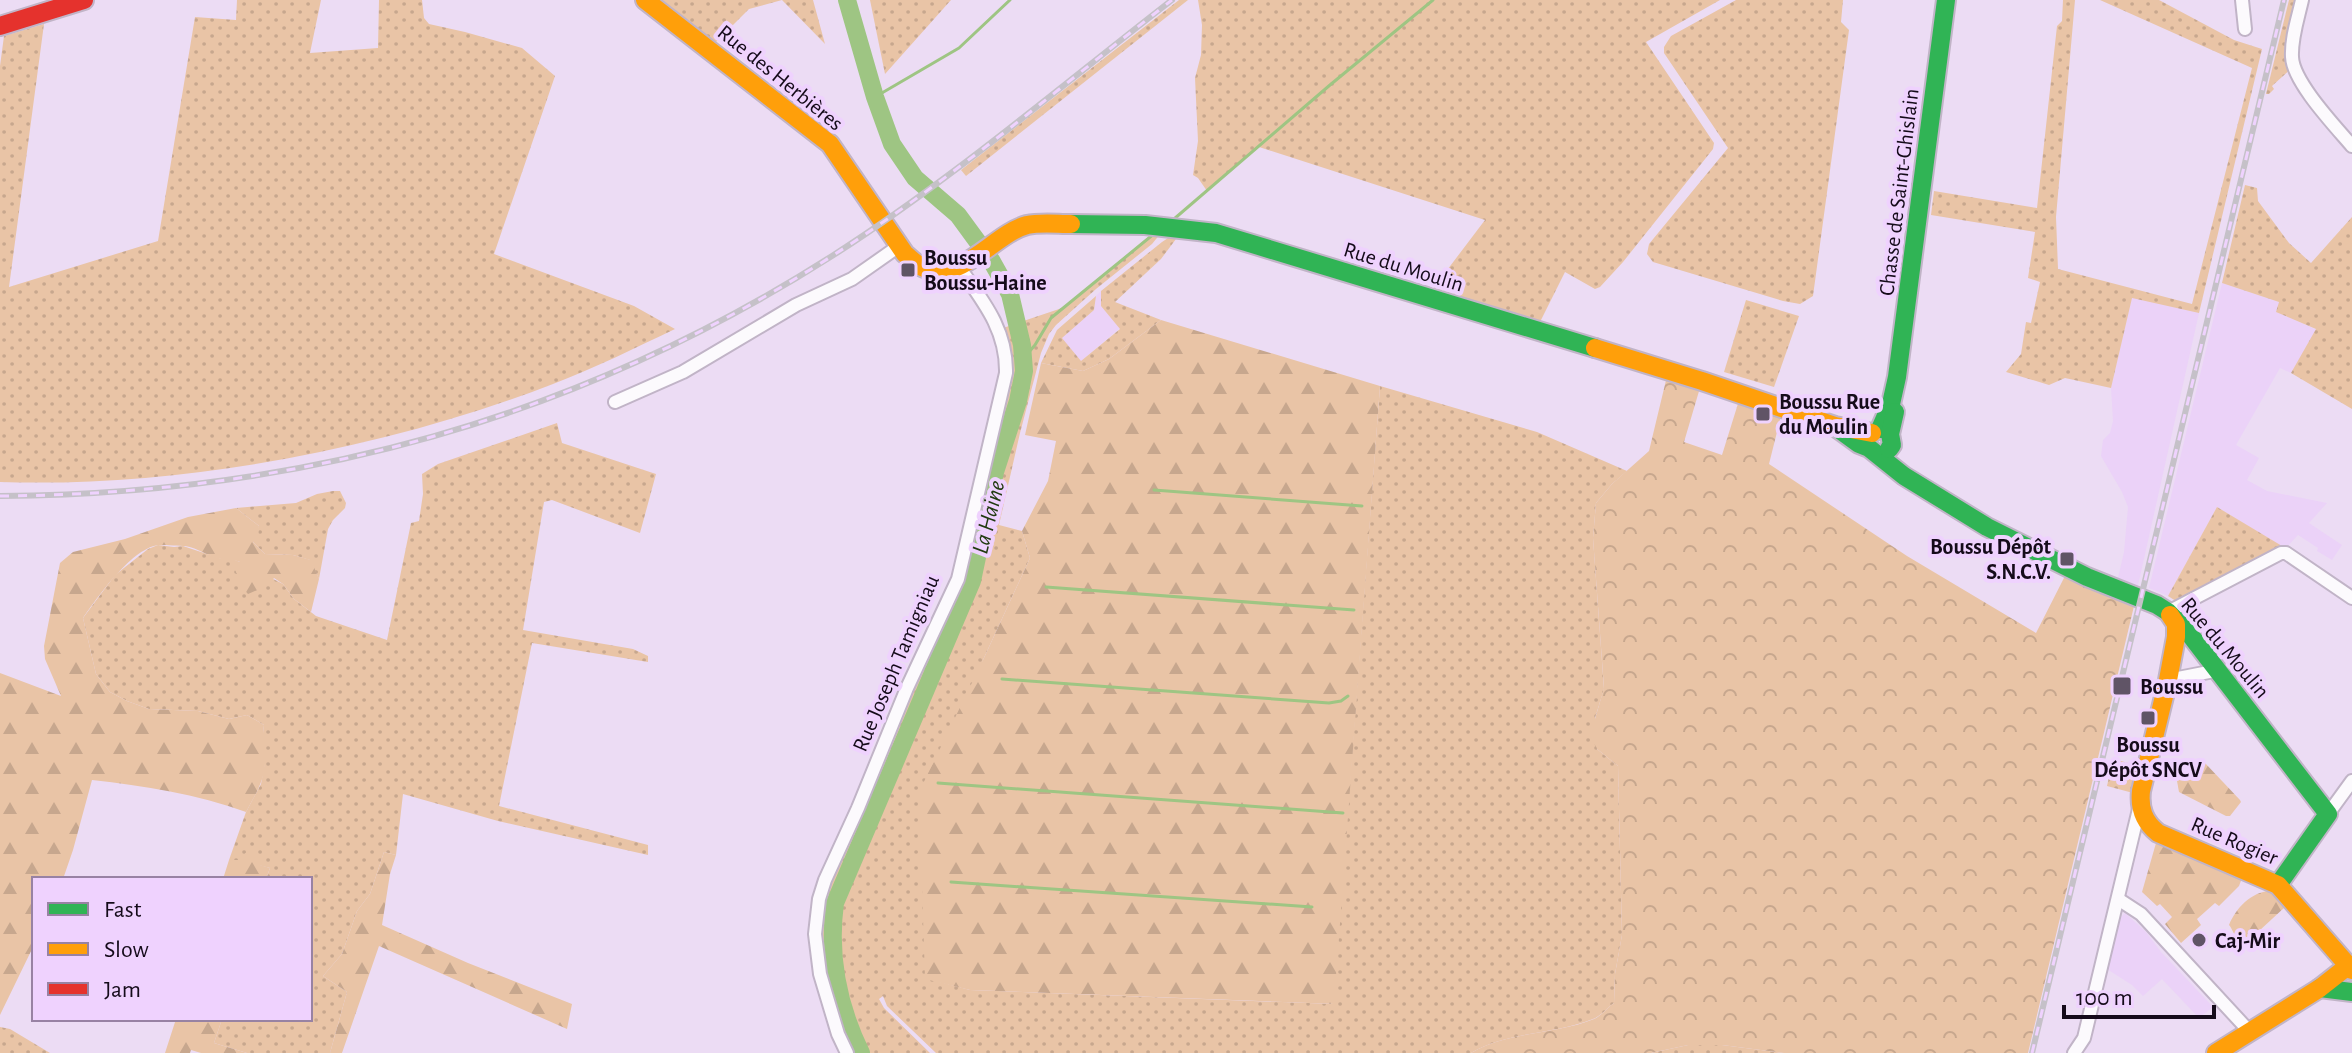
<svg xmlns="http://www.w3.org/2000/svg" width="2352" height="1053" viewBox="0 0 2352 1053" font-family="'Alegreya Sans',sans-serif">
<style>
.built{fill:#ebd2f8}
.grass{fill:url(#grass-dots)}
.forest{fill:url(#forest-firs)}
.park{fill:url(#park-crowns)}
.lines{fill:none;stroke-linecap:round;stroke-linejoin:round}
.stream{stroke:#9ec583;stroke-width:3}
.river{stroke:#9ec583;stroke-width:18}
.street-casing{stroke:#c1b4c7;stroke-width:16}
.fast-casing{stroke:#c1b4c7;stroke-width:22}
.slow-casing{stroke:#c1b4c7;stroke-width:22}
.jam-casing{stroke:#c1b4c7;stroke-width:22}
.street{stroke:#fcfafd;stroke-width:12}
.fast{stroke:#30b455;stroke-width:18}
.slow{stroke:#ff9f0a;stroke-width:18}
.jam{stroke:#e5322d;stroke-width:18}
.rail-casing{stroke:#c5c1c8;stroke-width:6}
.rail{stroke:#efd2fe;stroke-width:3;stroke-dasharray:9;stroke-linecap:butt}
.poi-dot{fill:#605466;stroke:#efd2fe;stroke-width:3}
.labels{text-anchor:middle;stroke-width:8;stroke-linejoin:round;paint-order:stroke}
.street-label{font-size:22px;fill:#150b1a;stroke:#efd2fe}
.poi-label{font-size:22px;font-weight:bold;fill:#150b1a;stroke:#efd2fe;text-anchor:start}
.water-label{font-size:24px;font-style:italic;fill:#223b11;stroke:#efd2fe}
</style>
<defs>
<pattern id="grass-dots" width="8" height="8" patternUnits="userSpaceOnUse" patternTransform="scale(2)"><rect width="8" height="8" fill="#e9c4a6"/><path d="M2 2h.1M6 6h.1" fill="none" stroke="#c7a78e" stroke-width="1.8" stroke-linecap="round"/></pattern>
<pattern id="forest-firs" width="22" height="20" patternUnits="userSpaceOnUse" patternTransform="scale(2)"><rect width="22" height="20" fill="#e9c4a6"/><path d="M5 1l3.5 6h-7zM16 11l3.5 6h-7z" fill="#c7a78e"/></pattern>
<pattern id="park-crowns" width="20" height="18" patternUnits="userSpaceOnUse" patternTransform="scale(2)"><rect width="20" height="18" fill="#e9c4a6"/><path d="M2 6a3 3 0 1 1 6 0M12 15a3 3 0 1 1 6 0" fill="none" stroke="#c7a78e"/></pattern>
</defs>
<rect width="100%" height="100%" fill="#ecdcf4"/>
<g class="built">
<polygon points="2222,283 2279,302 2277,312 2317,330 2291,373 2280,368 2236,445 2259,458 2247,480 2267,491 2327,503 2309,523 2342,545 2332,560 2317,551 2318,548 2298,535 2285,549 2217,507 2168,596 2149,588"/>
<polygon points="1101,291 1101,306 1120,328 1081,361 1061,338 1094,310 1096,296"/>
<polygon points="2132,297 2199,313 2137,590 2117,582 2124,552 2128,507 2122,492 2101,456 2103,440 2110,433 2113,421 2111,388"/>
<polygon points="2125,913 2146,932 2161,952 2213,1007 2199,1018 2162,979 2143,996 2132,985 2107,969 2119,919"/>
</g>
<g class="grass">
<path d="M237 0H321L310 53 378 48 379 0H422L424 18 429 24 465 32 522 48 555 76 494 254 634 306 675 329C635 348 595 368 553 384 386 449 179 488 0 482V66L4 36 44 24 9 287 158 241 195 17 236 20Z"/>
<polygon points="661,0 813,0 825,44 782,0 749,9 716,42"/>
<polygon points="870,0 951,0 885,74"/>
<polygon points="1179,0 1188,0 966,176 961,170"/>
<polygon points="1198,0 1720,0 1646,42 1714,143 1713,149 1623,262 1600,287 1595,289 1565,272 1539,324 1432,290 1485,220 1259,147 1207,191 1198,178 1193,175 1198,141 1195,78 1201,55 1202,25"/>
<polygon points="1736,0 1843,0 1841,22 1849,30 1813,296 1800,304 1783,301 1653,262 1647,254 1649,244 1728,148 1664,53 1664,47 1671,36"/>
<polygon points="2063,0 2075,0 2056,217 2058,269 2192,304 2252,68 2100,0 2159,0 2234,40 2262,49 2199,313 2132,298 2111,388 2065,378 2049,385 2006,372 2021,354 2026,322 2031,323 2040,282 2028,278 2035,232 1931,215 1934,191 2037,208 2057,26 2062,21"/>
<polygon points="2289,0 2302,0 2293,67 2272,86 2274,89 2269,94 2266,94"/>
<polygon points="2245,185 2257,188 2258,201 2289,243 2311,263 2352,217 2352,409 2291,373 2316,329 2276,312 2279,302 2222,283"/>
<path d="M1157 230 1161 233 1152 244 1096 289 1056 325 1049 334 1041 353 1020 433 999 525 1022 531 1030 558 983 660 925 978 970 990 1333 1004 1380 386 1537 432 1627 471 1612 484 1596 503 1593 538 1604 689 1595 718 1597 749 1618 766 1622 935 1615 974 1614 1003C1607 1008 1601 1016 1593 1019 1554 1035 1507 1031 1471 1053H936L887 1006 883 996 879 999 884 1008 930 1053H851L835 1017 819 941 824 896 909 690 957 593 1005 394 1003 328 1062 308Z"/>
<polygon points="1179,235 1161,259 1115,302 1161,320 1109,359 1083,371 1041,363 1057,330 1096,296 1094,310 1062,338 1081,361 1120,329 1101,306 1101,291 1162,242 1171,236"/>
<polygon points="1746,300 1799,316 1774,387 1724,372"/>
<polygon points="557,423 562,443 656,474 640,533 552,500 544,502 523,630 633,649 648,656 648,662 532,643 499,806 648,845 648,855 498,821 403,794 396,855 384,852 370,894 357,911 342,954 323,976 347,992 330,1053 247,1053 214,1043 222,1019 310,1019 310,879 266,879 270,868 238,860 229,860 246,812 261,784 265,762 262,741 264,725 247,715 229,719 198,711 149,709 127,701 110,692 96,674 83,618 115,575 148,549 158,545 174,547 183,546 222,559 230,558 240,562 283,584 294,599 316,616 387,640 411,523 419,521 423,494 422,474 438,464"/>
<polygon points="333,491 340,491 346,503 345,508 333,520 328,529 319,579 310,560 293,555 265,554 253,542 259,526 236,508 296,503 317,494"/>
<polygon points="2217,507 2282,546 2179,603 2168,596"/>
<polygon points="2113,759 2140,766 2133,793 2107,786"/>
<polygon points="0,1027 10,1029 50,1053 0,1053"/>
<polygon points="1688,1045 1722,1045 1784,1053 1651,1053"/>
</g>
<g class="forest">
<polygon points="1161,320 1380,386 1334,1004 970,990 925,979 919,792 983,660 1030,558 1022,531 1048,481 1056,441 1025,435 1041,363 1083,371 1109,359"/>
<path d="M236 508 259 526 258 538 253 542 265 554 293 555 311 560 319 579 311 612 294 599 283 584 274 578 269 585 248 594 241 586 235 570 240 562C232 559 229 560 221 559 209 557 198 548 185 546 181 546 165 545 160 545 133 546 97 598 83 618L96 674 110 692 127 701 149 709 198 711 229 719 247 715 264 725C262 740 266 750 265 764 264 782 254 797 246 812 197 794 144 786 92 780L73 850 63 879H34V945L0 1015V673L61 696 45 659 44 646 60 563 73 552 125 539 188 517Z"/>
<polygon points="2200,762 2205,763 2240,800 2241,802 2230,816 2226,816 2179,792 2177,781 2193,764"/>
<polygon points="2156,843 2242,878 2239,886 2219,906 2215,903 2197,919 2201,925 2181,943 2165,924 2172,917 2160,904 2157,906 2142,892"/>
<polygon points="248,851 257,856 260,865 270,868 266,879 223,879 229,860 238,860"/>
<polygon points="384,852 396,855 390,874 382,925 468,963 572,1004 567,1029 379,946 342,1053 330,1053 347,992 323,976 342,954 357,911 370,894"/>
<path d="M2270 891 2285 907 2246 943C2234 942 2235 932 2229 925 2236 908 2251 892 2270 891Z"/>
<polygon points="176,1019 222,1019 214,1043 247,1053 201,1053 191,1050 190,1053 165,1053"/>
</g>
<path class="park" d="M1668 372 1702 381 1684 442 1722 455 1741 394 1783 408 1769 464 1907 556 2036 633 2066 574 2134 606 2028 1053H1784L1722 1045H1688L1651 1053H1471C1507 1031 1554 1035 1594 1019 1601 1016 1607 1008 1614 1003L1615 974 1622 935 1618 766 1597 749 1590 736 1604 688 1593 538 1596 503 1612 484 1649 451Z"/>
<g class="lines">
<g class="stream">
<polyline points="875,97 959,48 1010,0"/>
<polyline points="1174,219 1330,85 1433,0"/>
<polyline points="1023,359 1035,345 1051,318 1155,233"/>
<polyline points="1154,490 1362,506"/>
<polyline points="1046,587 1354,610"/>
<polyline points="1002,679 1329,703 1341,701 1348,696"/>
<polyline points="938,783 1343,813"/>
<polyline points="951,882 1312,907"/>
</g>
<path class="river" d="M847 0 875 97 892 144 915 178 958 215 991 260 1010 294 1022 345 1024 371 1018 401 995 472 972 581 835 903C828 955 838 1006 861 1053"/>
<defs>
<g id="street">
<polyline points="2242,0 2245,29"/>
<path d="M2302 0C2298 18 2291 38 2292 57 2293 82 2335 126 2352 146"/>
<polyline points="615,402 683,372 796,305 852,279 899,246"/>
<polyline points="2168,612 2281,553 2286,553 2352,598"/>
<polyline points="2168,680 2219,670"/>
<polyline points="2328,814 2352,781"/>
<polyline points="2118,899 2141,914 2250,1032"/>
<path d="M847 1053 838 1034 820 974 815 934 819 899 825 880 858 808 907 688 958 579 1006 373C1007 330 983 301 959 267"/>
<polyline points="2074,1053 2084,1038 2139,809"/>
</g>
<g id="fast">
<polyline points="1071,224 1145,225 1216,233 1595,348"/>
<polyline points="1837,428 1859,444 1869,448 1904,476 1987,527 2087,577 2157,605 2168,612 2188,632 2328,814 2278,885"/>
<polyline points="1880,429 1891,404 1897,377 1946,0"/>
<polyline points="1889,449 1892,445 1890,434 1895,412"/>
<polyline points="2320,988 2352,992"/>
</g>
<g id="slow">
<path d="M645 0 830 144 905 254C910 258 915 263 920 266 959 287 993 234 1027 225 1040 222 1057 224 1071 224"/>
<polyline points="1595,348 1702,381 1835,426 1872,433"/>
<path d="M2170 615 2176 624V637L2168 680 2141 791C2139 809 2144 822 2158 833L2278 885 2352 970"/>
<polyline points="2216,1053 2320,988 2348,966"/>
</g>
<polyline id="jam" points="0,26 84,0"/>
</defs>
<use href="#street" class="street-casing"/>
<use href="#fast" class="fast-casing"/>
<use href="#slow" class="slow-casing"/>
<use href="#jam" class="jam-casing"/>
<use href="#street" class="street"/>
<use href="#fast" class="fast"/>
<use href="#slow" class="slow"/>
<use href="#jam" class="jam"/>
<defs>
<g id="rail">
<path d="M0 496C302 494 576 419 832 256 951 180 1060 87 1172 0"/>
<polyline points="2032,1053 2284,0"/>
</g>
</defs>
<use href="#rail" class="rail-casing"/>
<use href="#rail" class="rail"/>
</g>
<g class="poi-dot">
<rect x="900" y="262" width="16" height="16" rx="4"/>
<rect x="1755" y="406" width="16" height="16" rx="4"/>
<rect x="2059" y="551" width="16" height="16" rx="4"/>
<rect x="2112" y="676" width="20" height="20" rx="4"/>
<rect x="2140" y="710" width="16" height="16" rx="4"/>
<circle cx="2199" cy="940" r="8"/>
</g>
<g class="labels">
<g class="street-label">
<text transform="translate(781 77) rotate(39)" y="8">Rue des Herbières</text>
<text transform="translate(1898 192) rotate(-83)" y="8">Chasse de Saint-Ghislain</text>
<text transform="translate(1404 266) rotate(17)" y="8">Rue du Moulin</text>
<text transform="translate(2226 647) rotate(50)" y="8">Rue du Moulin</text>
<text transform="translate(895 663) rotate(-67)" y="8">Rue Joseph Tamigniau</text>
<text transform="translate(2235 840) rotate(23)" y="8">Rue Rogier</text>
</g>
<g class="poi-label">
<text x="924" y="265">Boussu<tspan x="924" dy="25">Boussu-Haine</tspan></text>
<text x="1779" y="409">Boussu Rue<tspan x="1779" dy="25">du Moulin</tspan></text>
<text x="2051" y="554" text-anchor="end">Boussu Dépôt<tspan x="2051" dy="25">S.N.C.V.</tspan></text>
<text x="2140" y="694">Boussu</text>
<text x="2148" y="752" text-anchor="middle">Boussu<tspan x="2148" dy="25">Dépôt SNCV</tspan></text>
<text x="2215" y="948">Caj-Mir</text>
</g>
<g class="water-label">
<text transform="translate(988 517) rotate(-76)" y="8">La Haine</text>
</g>
</g>
<rect x="32" y="877" width="280" height="144" fill="#efd2fe" stroke="#9882a3" stroke-width="2"/>
<rect x="48" y="903" width="40" height="12" fill="#30b455" stroke="#9882a3" stroke-width="2"/>
<text x="104" y="917" font-size="24" fill="#150b1a">Fast</text>
<rect x="48" y="943" width="40" height="12" fill="#ff9f0a" stroke="#9882a3" stroke-width="2"/>
<text x="104" y="957" font-size="24" fill="#150b1a">Slow</text>
<rect x="48" y="983" width="40" height="12" fill="#e5322d" stroke="#9882a3" stroke-width="2"/>
<text x="104" y="997" font-size="24" fill="#150b1a">Jam</text>
<path d="M2064 1005v12h150v-12" fill="none" stroke="#150b1a" stroke-width="4"/>
<text x="2076" y="1005" font-size="24" fill="#150b1a" stroke="#efd2fe" stroke-width="6" paint-order="stroke">100 m</text>
</svg>
